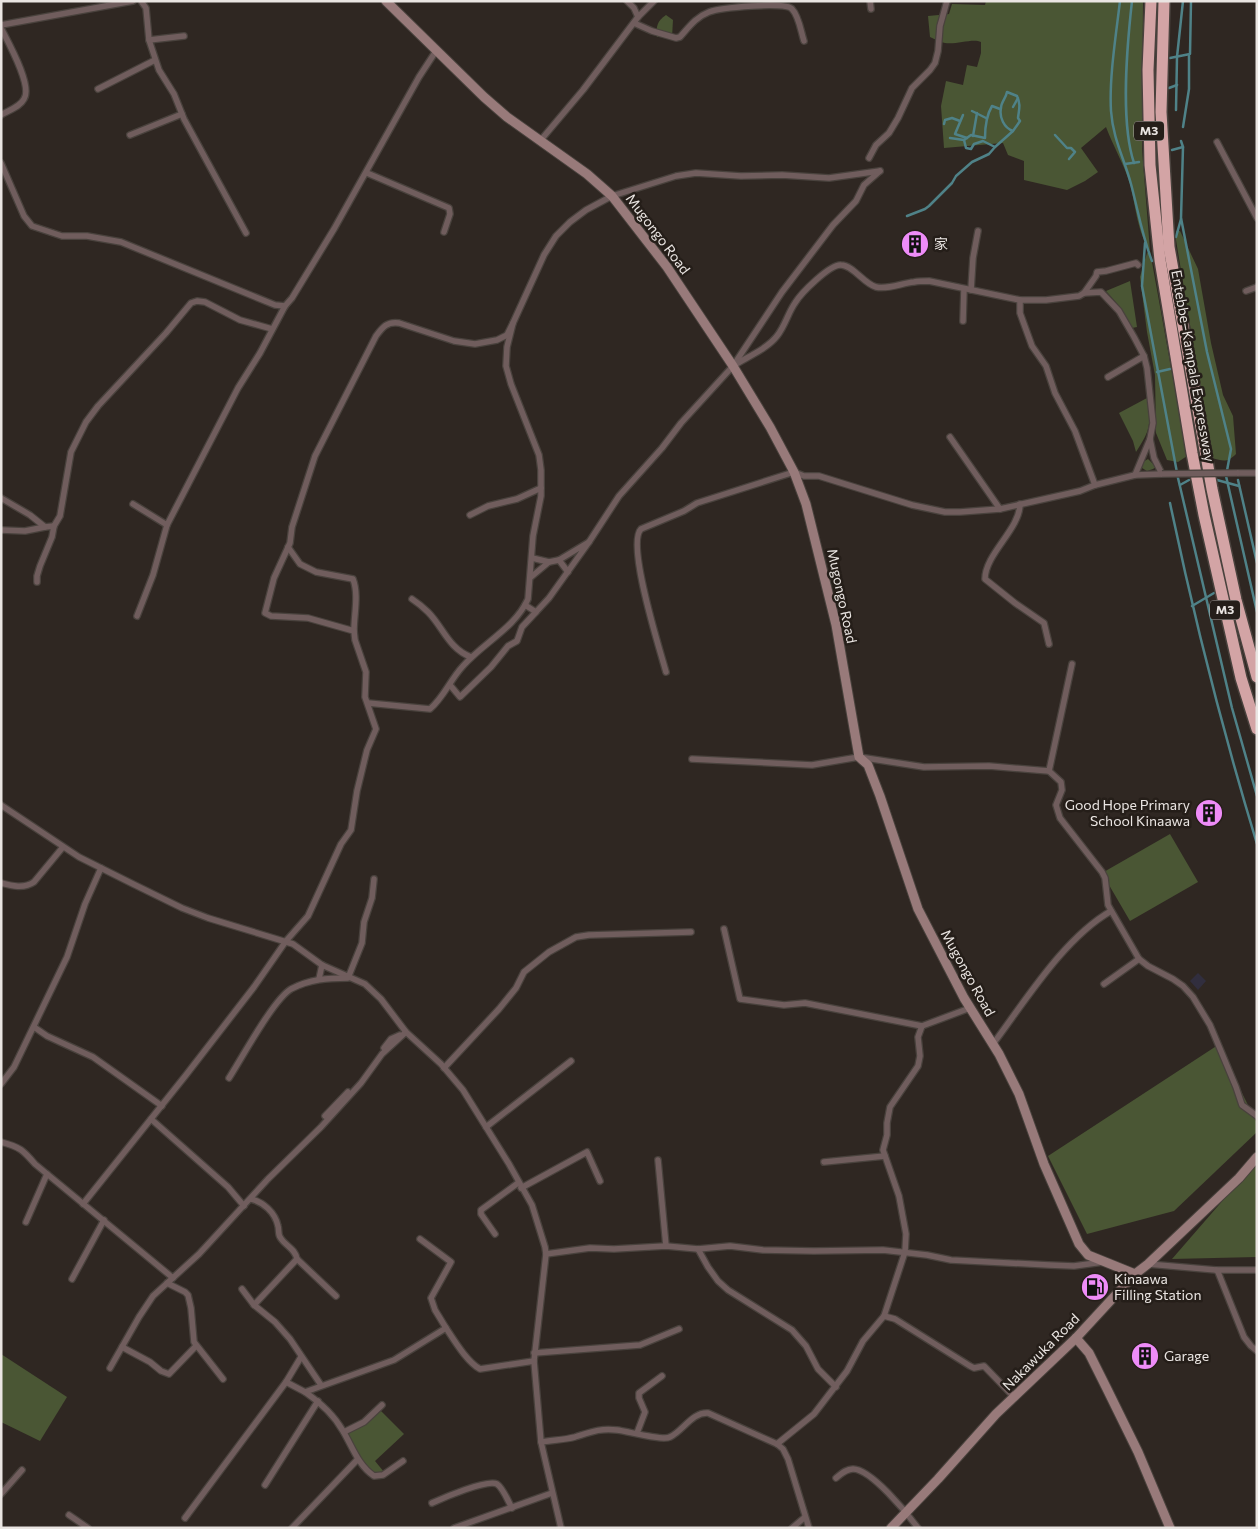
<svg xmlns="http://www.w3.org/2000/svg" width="1258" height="1529" viewBox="0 0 1258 1529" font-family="Commissioner,'Noto Sans SC',sans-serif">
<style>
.industrial{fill:#312e3e}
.green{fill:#4a5634}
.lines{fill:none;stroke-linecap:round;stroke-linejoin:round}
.stream{stroke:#4f8288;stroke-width:2.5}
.street-casing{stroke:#49423d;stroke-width:8}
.secondary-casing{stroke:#49423d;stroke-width:11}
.highway-casing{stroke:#49423d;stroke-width:14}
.street{stroke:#705d5d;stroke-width:5.5}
.secondary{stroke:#987a7a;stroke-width:9}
.highway{stroke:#d3a4a5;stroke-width:11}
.street-bridge-casing{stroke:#49423d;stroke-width:8;stroke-linecap:butt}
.street-bridge{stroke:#705d5d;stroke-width:5.5}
.labels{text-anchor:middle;stroke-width:5;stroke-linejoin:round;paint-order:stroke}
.shield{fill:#251e19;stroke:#afa9a6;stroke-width:1}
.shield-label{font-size:12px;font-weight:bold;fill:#eae5e2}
.street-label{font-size:14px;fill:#eae5e2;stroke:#251e19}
.poi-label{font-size:14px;fill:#eae5e2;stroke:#251e19;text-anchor:start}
</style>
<rect width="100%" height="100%" fill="#2f2722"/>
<polygon class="industrial" points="1198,973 1206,981 1198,990 1190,981"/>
<g class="green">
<path d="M986 1H1143L1142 149 1150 251 1187 456 1178 462 1167 460 1156 433 1155 375 1147 332 1140 277 1147 253 1150 251C1137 231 1136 207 1130 184 1124 164 1113 146 1106 127L1081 148 1098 172 1085 181 1067 190 1024 180V161L1008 155 1003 143 944 148 941 106 946 81 963 85 967 65 977 67 981 53V42C973 38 956 45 945 43 940 42 935 39 930 37L928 16 949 14 952 4 985 5Z"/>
<path d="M666 15 673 20 672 37H657C656 26 657 21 666 15Z"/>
<path d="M1176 231H1180L1181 233 1198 269 1211 343 1223 395 1233 416 1236 454C1227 463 1223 461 1212 458L1176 240Z"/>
<polygon points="1130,281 1137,327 1132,328 1121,308 1106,291"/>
<path d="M1147 398C1151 425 1151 429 1136 452L1133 441 1119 413Z"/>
<polygon points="1148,459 1156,467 1153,469 1147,471 1142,468 1143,462"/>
<polygon points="1170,834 1198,882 1130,921 1102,873"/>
<polygon points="1218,1045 1257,1123 1257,1132 1174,1211 1087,1234 1048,1156"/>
<polygon points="1257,1161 1257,1257 1172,1259"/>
<polygon points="1,1354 67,1397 40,1441 1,1422"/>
<path d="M379 1411H381L404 1434 375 1461 384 1472C381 1473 378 1474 375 1474 363 1472 351 1443 347 1433Z"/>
</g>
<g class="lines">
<g class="stream">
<path d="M1120 1C1116 35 1109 78 1111 111 1113 139 1124 158 1131 184 1138 210 1142 236 1152 261"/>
<path d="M1132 1C1127 46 1120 121 1134 163"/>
<polyline points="1170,58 1190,54 1191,1"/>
<polyline points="1169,88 1177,85"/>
<polyline points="1013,107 1018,98"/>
<polyline points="1176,110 1177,57 1183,1"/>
<polyline points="972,111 986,118"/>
<polyline points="963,115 955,134 967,138"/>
<polyline points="944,124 945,120 952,118 960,121"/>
<polyline points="1183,127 1189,89 1189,56"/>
<polyline points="1055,135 1067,148 1071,148 1075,152 1069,159"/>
<polyline points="973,136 977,113"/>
<polyline points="950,138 964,140 966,148 971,149 974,144 983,141 995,147"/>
<path d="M964 140 971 135 985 138C985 127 986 116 992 106L1000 109"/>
<polyline points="1181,141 1183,147 1181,218 1207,352 1231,449 1226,476 1257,612"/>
<polyline points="1172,150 1183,147"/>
<polyline points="1125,164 1139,162"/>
<path d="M907 216 925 209 929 206 952 183 956 176 972 162 989 154 995 147 1013 131 1020 121 1018 118C1019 109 1021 105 1017 96L1007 92C1006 98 1001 102 1001 108 999 117 1004 128 1013 131"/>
<polyline points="1176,237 1181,219"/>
<polyline points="1145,243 1142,286 1178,478 1232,708 1257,796"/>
<polyline points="1157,372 1170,369"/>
<polyline points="1217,480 1239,486"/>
<polyline points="1238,480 1257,563"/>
<polyline points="1180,485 1189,480"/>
<path d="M1170 503C1194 618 1223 732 1257 844"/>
<polyline points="1192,606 1214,593"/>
</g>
<defs>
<g id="street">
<polyline points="141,1 146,8 149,40 159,70 174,94 184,119 246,233"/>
<polyline points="627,1 634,8 638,17"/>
<polyline points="870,1 871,9"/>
<path d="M634 23 652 31 676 38 680 37C689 27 696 17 709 12 719 8 786 1 792 9 799 16 801 32 804 41"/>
<polyline points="1,25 133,1"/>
<path d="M1 28C8 42 33 86 24 99 20 107 9 110 1 115"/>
<polyline points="149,40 184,36"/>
<polyline points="98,89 155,60"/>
<polyline points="130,135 182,114"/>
<polyline points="540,141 583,90 638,17 654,1"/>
<polyline points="1217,142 1257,218"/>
<polyline points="869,158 876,145 889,133 898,118 912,88 930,70 935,63 938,51 940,26 947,1"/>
<polyline points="1,163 24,216 32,226 62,236 87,236 121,242 275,305 285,306"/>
<polyline points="367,173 449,208 450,214 444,232"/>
<polyline points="971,290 973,258 978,231"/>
<polyline points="1246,291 1257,287"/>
<polyline points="1084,293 1096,276 1097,272 1106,271 1136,263 1138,265"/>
<polyline points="1020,300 1020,313 1032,346 1046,366 1055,393 1075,431 1095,485"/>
<polyline points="963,321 964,289"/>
<polyline points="1108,377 1144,356"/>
<polyline points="950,437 1000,509"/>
<polyline points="1237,473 1257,473"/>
<polyline points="1135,475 1150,439"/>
<polyline points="1,498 30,515 45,527 54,526"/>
<polyline points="133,504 167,525"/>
<path d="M1020 504C1020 529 985 554 985 579L1015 603 1044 623 1049 644"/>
<polyline points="470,515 488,506 517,499 541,488"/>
<polyline points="1,530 25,531 45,527"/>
<polyline points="589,542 619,496 662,448 681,423 733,366 782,292 833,225 856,201 864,185 880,171"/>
<path d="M288 547 300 564 316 572 353 579C359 595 354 614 354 631"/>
<polyline points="559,560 568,572"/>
<polyline points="531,577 549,562"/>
<polyline points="37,582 37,576 40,566 52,537 54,526 60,516 71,452 86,422 98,406 166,333 191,303 197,301 205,302 240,320 272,329"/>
<path d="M412 599C418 603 423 607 428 612 443 627 449 649 471 657"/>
<polyline points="525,605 536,612 549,598 589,542 559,560 549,562 532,558"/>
<polyline points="137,616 153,575 167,525 238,388 260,353 285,306 292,298 334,229 419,77 436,51"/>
<path d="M666 672C660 650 626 544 641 529L684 511 697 503 794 472 804 476H819L912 505 945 512H960L1000 509 1080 491 1095 485 1135 475 1162 474 1154 458 1150 439 1153 423 1147 368 1144 356 1134 337 1119 311 1101 292 1084 293 1079 296 1046 300H1020L929 281C924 281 919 281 914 282 902 283 888 290 876 287 864 284 853 265 841 265 830 264 801 293 795 303 788 313 785 326 777 336 767 349 747 357 733 366"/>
<polyline points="450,685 460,697 491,667 508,646 517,641 522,627 536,612"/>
<path d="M368 703 430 709C444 697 450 680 463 666 483 643 515 628 528 599L533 536 541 496V470L539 455 511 384 506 366 507 347 513 323 544 255 556 236 570 222 586 210 612 196 676 176 696 173 741 176 782 175 829 178 880 171"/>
<polyline points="692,759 812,765 859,757 924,767 989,766 1049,771 1072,664"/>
<polyline points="1049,771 1061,782 1062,790 1056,805 1060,818 1102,872 1105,878 1108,905 1139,959 1148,966 1173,979 1183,986 1193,997 1210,1025 1236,1087 1242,1105 1257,1116"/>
<polyline points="1,805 79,857 133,884 182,908 208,918 293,944 322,965 365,984 381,999 406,1032 441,1064 463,1090 509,1164 532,1205 545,1247 546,1254 534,1361 541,1442 561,1528"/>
<path d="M1 883C12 886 24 889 34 882L63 847"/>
<polyline points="724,929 740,999 784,1005 805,1003 922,1026 970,1008"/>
<polyline points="319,979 322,965"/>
<polyline points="1104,984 1139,959"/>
<polyline points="34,1027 47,1036 93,1057 162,1106"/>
<path d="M993 1044C1026 1000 1064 938 1111 911"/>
<polyline points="384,1048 391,1039 400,1035"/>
<polyline points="444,1068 499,1009 516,988 524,972 549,952 576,937 589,935 691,932"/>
<path d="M229 1078C242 1058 273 1000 291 989 310 979 328 978 348 978L362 943 364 922 372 898 374 879"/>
<polyline points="1,1084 14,1067 67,957 85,904 101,868"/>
<polyline points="325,1116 348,1092"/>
<polyline points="151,1119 228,1187 244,1206"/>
<polyline points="486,1127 571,1061"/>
<path d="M1 1142C20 1147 23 1150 35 1164L173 1278"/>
<polyline points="658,1160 666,1246"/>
<polyline points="824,1162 885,1156"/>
<polyline points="521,1188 587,1152 600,1181"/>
<path d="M251 1199C263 1202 275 1212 278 1226 279 1229 278 1234 280 1237 285 1246 295 1248 297 1259L254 1305 275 1322 290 1339 321 1385"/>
<path d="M83 1204 186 1075 254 987 286 941 308 916 341 844 351 830 357 791 367 750 376 729 365 697 366 672 355 640 354 631 308 618 271 616 265 613 274 578 290 543 292 527 315 456 376 336C382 328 387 321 399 323L454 341 475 344 497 340 507 335 513 323"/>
<polyline points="26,1222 47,1174"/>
<polyline points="495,1234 481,1214 481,1210 518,1183"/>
<polyline points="420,1239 451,1262 431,1298 435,1310 446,1328"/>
<polyline points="698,1249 708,1267 718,1281 728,1290 792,1330 806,1346 818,1369 836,1387"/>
<polyline points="546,1254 590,1248 614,1249 666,1246 698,1249 730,1246 763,1250 814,1251 883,1250 927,1255 951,1260 1049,1265 1074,1266 1103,1262"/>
<polyline points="297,1259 336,1296"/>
<polyline points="1148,1264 1216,1270 1218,1272 1244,1337 1251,1346 1257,1351"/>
<polyline points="1216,1270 1257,1270"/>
<polyline points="72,1279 104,1220"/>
<polyline points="167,1283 185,1292 188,1295 191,1308 194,1342 223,1379"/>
<polyline points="242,1289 254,1305"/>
<polyline points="884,1316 905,1252 906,1234 899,1196 883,1150 887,1135 887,1123 890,1107 918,1066 920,1056 918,1037 922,1026"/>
<polyline points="122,1347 150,1362 161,1371 169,1374 196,1346"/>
<polyline points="534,1353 640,1345 679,1329"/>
<polyline points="110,1368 139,1317 153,1296 199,1254 268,1179 321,1127 361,1083 382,1054 406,1032"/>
<polyline points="286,1382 305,1392"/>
<polyline points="344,1432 364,1422 382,1405"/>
<polyline points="637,1433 645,1412 639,1398 639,1393 662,1376"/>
<path d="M541 1442C552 1440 564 1440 575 1437 591 1432 600 1428 617 1430 627 1431 663 1441 670 1437 683 1431 692 1412 708 1413L777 1444 783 1449 788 1459 809 1528"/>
<polyline points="777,1444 814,1414 847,1371 863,1341 884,1316 895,1319 970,1366 974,1368 984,1366 1015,1398"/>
<path d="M403 1461 383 1475 374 1476C358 1465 353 1448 343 1431 334 1415 321 1403 305 1392L394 1360 446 1328C454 1340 467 1362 480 1369L534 1361"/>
<path d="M836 1478C841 1474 846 1469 853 1469 871 1469 907 1513 918 1528"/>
<polyline points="265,1485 318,1401"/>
<polyline points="1,1494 22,1470"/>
<path d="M432 1503C443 1498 487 1479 497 1484 503 1488 508 1501 512 1508"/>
<polyline points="69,1515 88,1528"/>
<polyline points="185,1518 286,1382 301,1357"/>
<polyline points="292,1528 357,1460"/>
<polyline points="454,1528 552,1493"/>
<polyline points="792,1528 805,1517"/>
</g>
<g id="secondary">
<polyline points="386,1 484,97 507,117 587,174 612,196 667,267 733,366 770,427 794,472 806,504 836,625 859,757 868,765 880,796 918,909 964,998 999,1054 1019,1094 1044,1164 1079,1244 1088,1255 1135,1274"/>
<polyline points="1076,1338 1089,1353 1107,1389 1138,1452 1170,1528"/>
<polyline points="891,1528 938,1479 996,1414 1076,1338 1135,1274 1148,1264 1239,1178 1257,1157"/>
</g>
<g id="highway">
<polyline points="1151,1 1148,70 1150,165 1160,260 1192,453 1204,515 1241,678 1257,729"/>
<polyline points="1164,1 1161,112 1169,247 1212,489 1236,600 1257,677"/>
</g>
</defs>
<use href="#street" class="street-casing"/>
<use href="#secondary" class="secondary-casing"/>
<use href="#highway" class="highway-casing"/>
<use href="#street" class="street"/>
<use href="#secondary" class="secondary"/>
<use href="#highway" class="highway"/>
<defs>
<polyline id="street-bridge" points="1162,474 1237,473"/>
</defs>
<use href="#street-bridge" class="street-bridge-casing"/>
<use href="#street-bridge" class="street-bridge"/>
</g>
<defs>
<symbol id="building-disc" viewBox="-11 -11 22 22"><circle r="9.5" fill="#ee8cf8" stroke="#251e19"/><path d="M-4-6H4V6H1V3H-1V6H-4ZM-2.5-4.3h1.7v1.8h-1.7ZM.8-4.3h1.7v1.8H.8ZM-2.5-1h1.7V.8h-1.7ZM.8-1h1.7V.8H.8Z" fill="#111"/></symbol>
<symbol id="fuel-disc" viewBox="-11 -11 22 22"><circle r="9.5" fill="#ee8cf8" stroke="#251e19"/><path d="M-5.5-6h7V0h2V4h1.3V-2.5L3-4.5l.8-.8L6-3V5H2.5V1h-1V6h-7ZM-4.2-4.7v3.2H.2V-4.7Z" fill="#111"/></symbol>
</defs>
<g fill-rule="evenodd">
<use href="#building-disc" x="899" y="228" width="32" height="32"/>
<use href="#building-disc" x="1193" y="797" width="32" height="32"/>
<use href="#fuel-disc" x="1079" y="1271" width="32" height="32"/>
<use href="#building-disc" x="1129" y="1340" width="32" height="32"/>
</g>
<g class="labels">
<g class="shield">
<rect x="1134" y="121.5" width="30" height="19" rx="4"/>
<rect x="1210" y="600.5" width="30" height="19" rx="4"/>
</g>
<g class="shield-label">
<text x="1149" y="135">M3</text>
<text x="1225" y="614">M3</text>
</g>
<g class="street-label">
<text transform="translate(658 234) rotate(53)" y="5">Mugongo Road</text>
<text transform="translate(1193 366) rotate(80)" y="5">Entebbe–Kampala Expressway</text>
<text transform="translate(842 596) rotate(78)" y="5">Mugongo Road</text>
<text transform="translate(968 973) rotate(61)" y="5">Mugongo Road</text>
<text transform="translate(1041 1352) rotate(-45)" y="5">Nakawuka Road</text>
</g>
<g class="poi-label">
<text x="934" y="249">家</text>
<text x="1190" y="810" text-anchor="end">Good Hope Primary<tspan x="1190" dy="16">School Kinaawa</tspan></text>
<text x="1114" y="1284">Kinaawa<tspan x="1114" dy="16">Filling Station</tspan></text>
<text x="1164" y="1361">Garage</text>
</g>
</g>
<rect width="1258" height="1529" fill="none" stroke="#eae5e2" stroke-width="5"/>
</svg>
